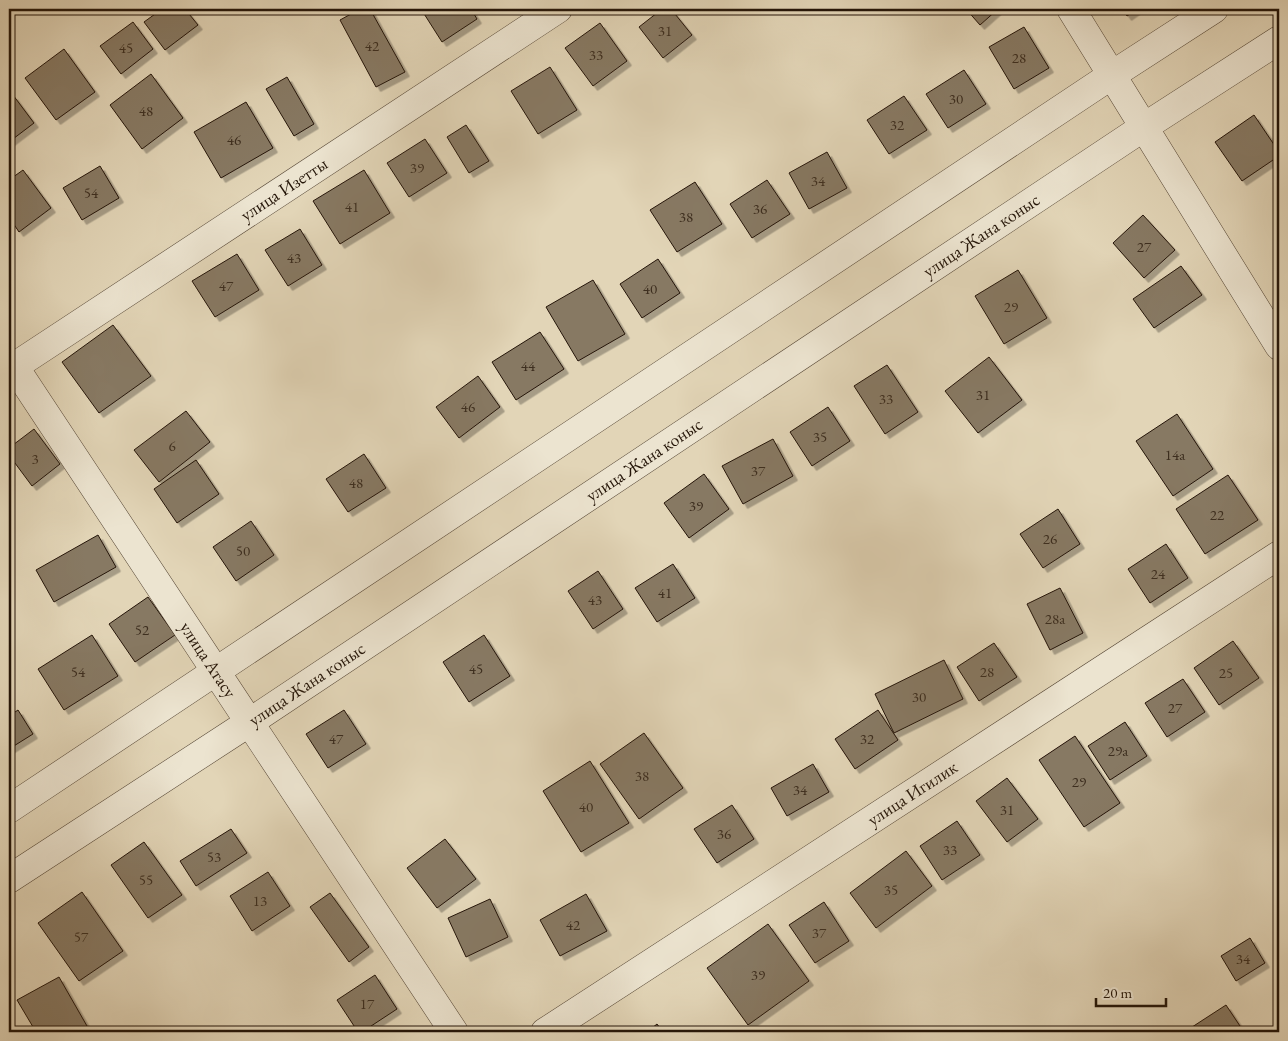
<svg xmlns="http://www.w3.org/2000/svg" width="1288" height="1041" viewBox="0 0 1288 1041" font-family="'EB Garamond',serif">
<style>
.building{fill:#877963;stroke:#241508;filter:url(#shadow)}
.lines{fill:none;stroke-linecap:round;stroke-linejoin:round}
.minor-casing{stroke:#544534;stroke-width:29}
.minor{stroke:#ece4d0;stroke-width:28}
.labels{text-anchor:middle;stroke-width:5;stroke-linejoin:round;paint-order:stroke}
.number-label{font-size:15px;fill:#3d2e1f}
.street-label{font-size:18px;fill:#241508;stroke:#ece4d0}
</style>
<defs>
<filter id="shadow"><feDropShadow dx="4.5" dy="4.5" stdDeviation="0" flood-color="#0004"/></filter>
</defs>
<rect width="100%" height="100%" fill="#e2d5b7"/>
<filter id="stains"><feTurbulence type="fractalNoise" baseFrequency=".004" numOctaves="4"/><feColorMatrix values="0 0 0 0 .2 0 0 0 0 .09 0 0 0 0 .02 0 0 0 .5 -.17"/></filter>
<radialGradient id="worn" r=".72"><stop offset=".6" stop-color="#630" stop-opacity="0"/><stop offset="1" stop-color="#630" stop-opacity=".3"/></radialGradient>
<g class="building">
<polygon points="162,9 185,9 198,25 165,50 144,22"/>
<polygon points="360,9 370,9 405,72 376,87 340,20"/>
<polygon points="421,9 471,9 477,19 442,42"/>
<polygon points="662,9 671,9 692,35 663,58 639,27"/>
<polygon points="966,9 998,9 980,25"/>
<polygon points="1122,9 1137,9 1127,16"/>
<polygon points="133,22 153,49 121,74 100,46"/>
<polygon points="600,23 627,61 593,86 565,48"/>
<polygon points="1024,27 1049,68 1014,89 989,47"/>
<polygon points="64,49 95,92 56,120 25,78"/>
<polygon points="550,67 577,110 538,134 511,91"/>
<polygon points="964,70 986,104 948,128 926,94"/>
<polygon points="151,74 183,118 142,149 110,105"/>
<polygon points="287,77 314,124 294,136 266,89"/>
<polygon points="13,95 34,123 9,142 9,98"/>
<polygon points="904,96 927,130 889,154 867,120"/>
<polygon points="246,102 273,148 221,178 194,132"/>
<polygon points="1254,115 1279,152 1279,156 1242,181 1215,142"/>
<polygon points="466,125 489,161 469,173 447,137"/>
<polygon points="425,139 447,173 409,197 387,163"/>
<polygon points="827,152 847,188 809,209 789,173"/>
<polygon points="100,166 119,198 82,220 63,188"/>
<polygon points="23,170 51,208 19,232 9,217 9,180"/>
<polygon points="364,170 390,213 340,244 313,201"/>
<polygon points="767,180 790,214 752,238 730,204"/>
<polygon points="695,182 722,224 677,252 650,210"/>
<polygon points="1143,215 1175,250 1144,278 1113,243"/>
<polygon points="300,229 322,265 288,286 265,250"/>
<polygon points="237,254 259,290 215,317 192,281"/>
<polygon points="658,259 680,293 642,318 620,284"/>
<polygon points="1181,266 1202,295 1154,328 1133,299"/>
<polygon points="1018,270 1047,318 1004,344 975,296"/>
<polygon points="593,280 625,334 578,361 546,307"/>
<polygon points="113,325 151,376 99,413 62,362"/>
<polygon points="540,332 564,369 516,400 492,362"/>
<polygon points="989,357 1022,400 978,433 945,391"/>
<polygon points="887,365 918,412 885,434 854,386"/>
<polygon points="478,376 500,407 459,438 436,407"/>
<polygon points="828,407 850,441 812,466 790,432"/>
<polygon points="186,411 210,442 159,482 134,450"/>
<polygon points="1177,414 1213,469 1173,496 1136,441"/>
<polygon points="34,429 60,464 32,486 9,455 9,448"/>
<polygon points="773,439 793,476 743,504 722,466"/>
<polygon points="364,454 386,488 348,512 326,479"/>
<polygon points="196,460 219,494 177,523 154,489"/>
<polygon points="704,474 729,509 689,538 664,503"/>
<polygon points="1228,475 1258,520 1205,554 1176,509"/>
<polygon points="1058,509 1080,544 1043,568 1020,534"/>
<polygon points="251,521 274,555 236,581 213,547"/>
<polygon points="98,535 116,567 54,602 36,570"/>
<polygon points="1166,544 1188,578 1150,603 1128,569"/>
<polygon points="673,564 695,598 657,622 635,588"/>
<polygon points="598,571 623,609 593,629 568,591"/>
<polygon points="1060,588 1083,633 1050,650 1027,604"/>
<polygon points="148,597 175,635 135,662 109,624"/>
<polygon points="92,635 118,676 64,710 38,669"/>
<polygon points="484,635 510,676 469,702 443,662"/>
<polygon points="1233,641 1259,678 1219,705 1194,668"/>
<polygon points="994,643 1017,677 979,701 957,667"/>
<polygon points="944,660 963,699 894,733 875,694"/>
<polygon points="1183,679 1205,712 1167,737 1145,703"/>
<polygon points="18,710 33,734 9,749 9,716"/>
<polygon points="344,710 366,744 328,768 306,734"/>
<polygon points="878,710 898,740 855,769 835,739"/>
<polygon points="1125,722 1147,756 1110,780 1088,746"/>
<polygon points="644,733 683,788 639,819 600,764"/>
<polygon points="1075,736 1120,803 1084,827 1039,760"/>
<polygon points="590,761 629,823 581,852 543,791"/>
<polygon points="813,764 829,792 787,816 771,788"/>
<polygon points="1007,778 1038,819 1007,842 976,801"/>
<polygon points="732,805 754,839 717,863 694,829"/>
<polygon points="957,821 980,855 942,880 920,846"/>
<polygon points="231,829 247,853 196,886 180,861"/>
<polygon points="445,839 476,879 437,908 407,868"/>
<polygon points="144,842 182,895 148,918 111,865"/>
<polygon points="906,851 932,886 876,928 850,893"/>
<polygon points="268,872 290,906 252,931 230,896"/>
<polygon points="82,892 123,951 79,981 38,923"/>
<polygon points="330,893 369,947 349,962 310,907"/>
<polygon points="586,894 607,931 560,956 540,920"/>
<polygon points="490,899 508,937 466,957 448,918"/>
<polygon points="824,902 849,941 815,963 789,925"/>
<polygon points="768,924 809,981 748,1025 707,968"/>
<polygon points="1250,938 1265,963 1236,981 1221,956"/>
<polygon points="375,975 397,1009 362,1032 358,1032 337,1000"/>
<polygon points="59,977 87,1026 76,1032 36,1032 17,1000"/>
<polygon points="1226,1005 1244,1032 1191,1032 1189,1029"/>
<polygon points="657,1024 663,1032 647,1032"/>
</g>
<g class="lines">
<defs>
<g id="minor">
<polyline points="1071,9 1279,346"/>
<path id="s1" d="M9 363 14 366 454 1032"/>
<path id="s2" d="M9 370 558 9"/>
<polyline points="9,809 1112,75 1214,9"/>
<path id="s3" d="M9 879 250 722 1144 127 1279 40"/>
<path id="s4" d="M545 1032 1279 555"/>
</g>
</defs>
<use href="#minor" class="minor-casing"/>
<use href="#minor" class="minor"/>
</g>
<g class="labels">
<g class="number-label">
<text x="665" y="36">31</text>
<text x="372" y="51">42</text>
<text x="126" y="53">45</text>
<text x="596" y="60">33</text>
<text x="1019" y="63">28</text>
<text x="956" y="104">30</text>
<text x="146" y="116">48</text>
<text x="897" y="130">32</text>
<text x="234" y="145">46</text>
<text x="417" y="173">39</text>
<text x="818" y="186">34</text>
<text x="91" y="198">54</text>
<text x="352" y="212">41</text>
<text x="760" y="214">36</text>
<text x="686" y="222">38</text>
<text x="1144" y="252">27</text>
<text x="294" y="263">43</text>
<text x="226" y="291">47</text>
<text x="650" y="294">40</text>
<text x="1011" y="312">29</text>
<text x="528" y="371">44</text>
<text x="983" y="400">31</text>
<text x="886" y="404">33</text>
<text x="468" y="412">46</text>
<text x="820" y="442">35</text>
<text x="172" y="451">6</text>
<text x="1175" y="460">14а</text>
<text x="35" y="464">3</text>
<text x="758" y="476">37</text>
<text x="356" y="488">48</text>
<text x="696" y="511">39</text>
<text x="1217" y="520">22</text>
<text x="1050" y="544">26</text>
<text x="243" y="556">50</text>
<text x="1158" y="579">24</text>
<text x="665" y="598">41</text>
<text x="595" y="605">43</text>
<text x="1055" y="624">28а</text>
<text x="142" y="635">52</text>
<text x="476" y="674">45</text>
<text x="78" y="677">54</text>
<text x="987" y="677">28</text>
<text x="1226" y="678">25</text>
<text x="919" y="702">30</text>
<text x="1175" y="713">27</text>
<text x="336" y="744">47</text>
<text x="867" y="744">32</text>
<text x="1118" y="756">29а</text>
<text x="642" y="781">38</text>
<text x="1079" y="787">29</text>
<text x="800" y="795">34</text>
<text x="586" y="812">40</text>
<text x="1007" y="815">31</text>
<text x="724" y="839">36</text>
<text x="950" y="855">33</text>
<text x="214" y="862">53</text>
<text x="146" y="885">55</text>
<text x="891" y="895">35</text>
<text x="260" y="906">13</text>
<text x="573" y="930">42</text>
<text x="819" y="938">37</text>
<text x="81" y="942">57</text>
<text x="1243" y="964">34</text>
<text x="758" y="980">39</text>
<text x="367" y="1009">17</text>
</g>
<g class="street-label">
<text dy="6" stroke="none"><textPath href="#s2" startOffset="329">улица Изетты</textPath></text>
<text dy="6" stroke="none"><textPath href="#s3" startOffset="1166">улица Жана коныс</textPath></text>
<text dy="6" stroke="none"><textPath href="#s3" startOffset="761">улица Жана коныс</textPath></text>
<text dy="6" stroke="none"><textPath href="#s1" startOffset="358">улица Атасу</textPath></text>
<text dy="6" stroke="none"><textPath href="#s3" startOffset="356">улица Жана коныс</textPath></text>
<text dy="6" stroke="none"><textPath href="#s4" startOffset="438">улица Игилик</textPath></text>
</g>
</g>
<rect width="1288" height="1041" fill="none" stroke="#e2d5b7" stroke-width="30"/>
<rect x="10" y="10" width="1268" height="1021" fill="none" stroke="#241508" stroke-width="2.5"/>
<rect x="15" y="15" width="1258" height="1011" fill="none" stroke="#241508"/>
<path d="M1096 998v8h70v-8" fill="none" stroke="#241508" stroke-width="2.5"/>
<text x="1103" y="998" font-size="15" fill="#241508" stroke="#ece4d0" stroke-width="4" paint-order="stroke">20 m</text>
<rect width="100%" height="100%" filter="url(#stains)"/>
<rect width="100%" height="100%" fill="url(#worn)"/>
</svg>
